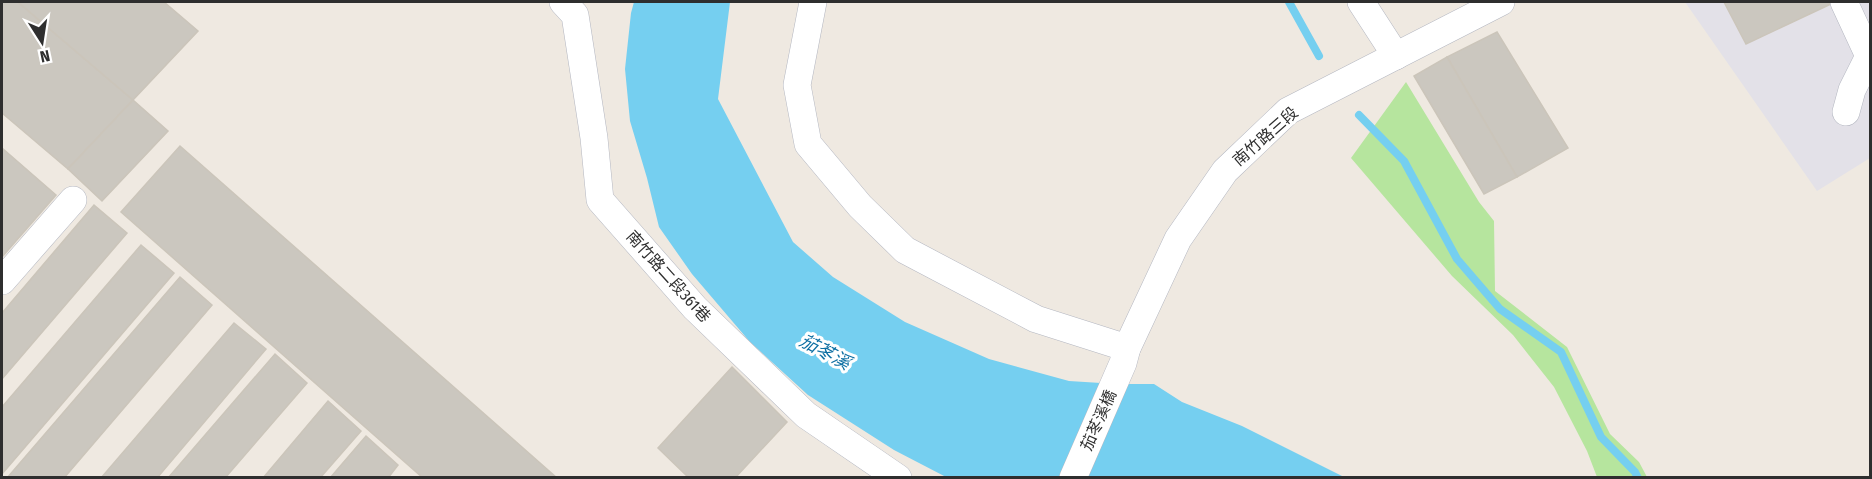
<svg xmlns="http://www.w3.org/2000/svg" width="1872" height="479" viewBox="0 0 1872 479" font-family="'Fira Sans Condensed','Noto Sans TC',sans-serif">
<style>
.industrial{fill:#e3e1e8}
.green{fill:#b6e59e}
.water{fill:#75cff0}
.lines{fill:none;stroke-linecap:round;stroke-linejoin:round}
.stream{stroke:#75cff0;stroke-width:8}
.building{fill:#cbc7bf;stroke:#cbc5ba;stroke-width:1.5}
.minor-casing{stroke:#b4b7c1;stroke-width:28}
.minor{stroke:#fff;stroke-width:27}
.labels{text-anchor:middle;stroke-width:6;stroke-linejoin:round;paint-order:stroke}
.street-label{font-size:16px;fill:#2e2e2e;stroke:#fff}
.water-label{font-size:18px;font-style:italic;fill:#0d6fa3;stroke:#fff}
</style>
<rect width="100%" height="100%" fill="#efe9e1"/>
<polygon class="industrial" points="1685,2 1870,2 1870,158 1817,191"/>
<polygon class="green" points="1406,82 1479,202 1494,221 1495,291 1567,347 1610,434 1639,462 1647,477 1597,477 1587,451 1554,387 1513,335 1452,276 1351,158"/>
<polygon class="water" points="634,2 730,2 718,99 793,242 833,277 905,322 989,359 1069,381 1117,384 1154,384 1182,402 1242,426 1344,477 946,477 894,450 808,395 750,342 692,274 659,227 647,178 630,121 625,69 631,13"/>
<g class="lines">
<g class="stream">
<polyline points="1289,2 1319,56"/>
<polyline points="1359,115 1404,161 1457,259 1500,309 1561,352 1601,437 1635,472 1638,478"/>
</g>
</g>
<g class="building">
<polygon points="2,2 18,2 133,100 68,169 2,113"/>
<polygon points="18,2 164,2 198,31 133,100"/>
<polygon points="1724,2 1829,2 1831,4 1746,44"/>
<polygon points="1497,32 1568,148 1517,177 1447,57"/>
<polygon points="1447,57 1517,177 1484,194 1414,76"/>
<polygon points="133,100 168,131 102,201 68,169"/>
<polygon points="180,146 557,478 423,478 121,212"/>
<polygon points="2,148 56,195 2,257"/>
<polygon points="94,205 127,233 2,379 2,313"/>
<polygon points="141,245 174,273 2,474 2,407"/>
<polygon points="180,277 212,305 64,478 7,478"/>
<polygon points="234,323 266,349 157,478 101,478"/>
<polygon points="275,354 307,383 225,478 168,478"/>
<polygon points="732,367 787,422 735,478 689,478 658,448"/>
<polygon points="328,401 361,431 320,478 263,478"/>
<polygon points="366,436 398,465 388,478 330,478"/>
</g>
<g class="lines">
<defs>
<g id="minor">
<polyline points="563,2 575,15 594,138 600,200 695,308 806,415 898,478"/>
<polyline points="813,2 797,85 808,144 860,206 905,250 1036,319 1127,348"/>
<polyline points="1361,2 1396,56"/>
<polyline points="1844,2 1869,56 1852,90 1846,112"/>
<polyline points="2,281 73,200"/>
<polyline points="1073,478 1123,363 1127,348 1178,239 1225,171 1288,111 1501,2"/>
</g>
</defs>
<use href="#minor" class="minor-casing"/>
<use href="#minor" class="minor"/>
</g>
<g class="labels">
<g class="street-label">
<text transform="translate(1265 136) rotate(-41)" y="6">南竹路三段</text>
<text transform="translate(669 276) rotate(48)" y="6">南竹路二段361巷</text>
<text transform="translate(1098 420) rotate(-66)" y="6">茄苳溪橋</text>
</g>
<g class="water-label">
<text transform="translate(825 352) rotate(28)" y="6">茄苳溪</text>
</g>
</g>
<rect width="1872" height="479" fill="none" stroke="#2e2e2e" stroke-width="6"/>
<g transform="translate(42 42) rotate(168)" stroke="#ffffff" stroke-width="4.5" paint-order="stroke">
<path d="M0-4.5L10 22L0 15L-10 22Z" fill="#2e2e2e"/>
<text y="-9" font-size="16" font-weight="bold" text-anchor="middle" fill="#2e2e2e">N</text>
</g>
</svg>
